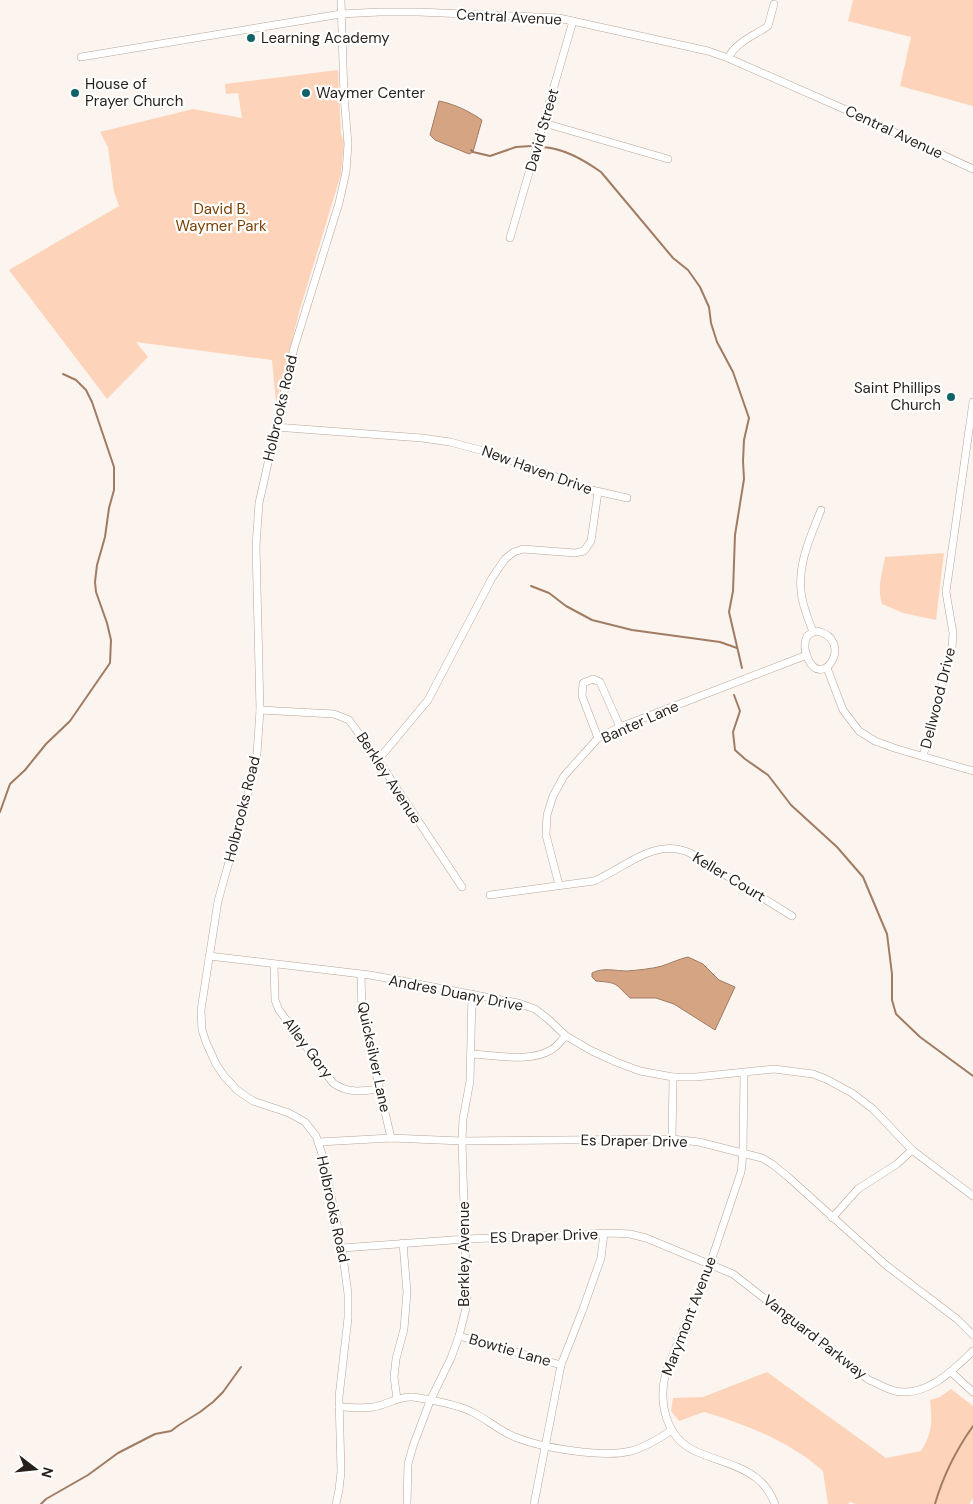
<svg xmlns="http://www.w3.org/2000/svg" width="973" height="1504" viewBox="0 0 973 1504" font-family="'DM Sans',sans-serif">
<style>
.green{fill:#fdd4b9}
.water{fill:#d5a482;stroke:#a07c63}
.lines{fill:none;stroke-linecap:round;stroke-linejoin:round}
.stream{stroke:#a07c63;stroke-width:2}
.minor-casing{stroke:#b7a598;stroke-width:8}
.minor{stroke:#fff;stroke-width:7}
.poi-dot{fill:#116267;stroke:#fff;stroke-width:2}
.labels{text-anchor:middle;stroke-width:4.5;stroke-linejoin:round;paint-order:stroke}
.street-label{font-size:15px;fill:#261f1a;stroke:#fff}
.poi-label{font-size:15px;fill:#261f1a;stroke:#fff;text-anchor:start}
.park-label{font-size:15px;fill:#7b3f03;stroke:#fff}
</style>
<rect width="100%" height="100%" fill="#fcf4ef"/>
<g class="green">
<polygon points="853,0 973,0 973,106 900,86 911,37 848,21"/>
<polygon points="338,70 341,134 344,142 341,174 300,309 276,403 272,360 136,342 148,357 107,399 9,270 119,206 114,192 108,147 100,132 193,109 242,118 238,93 226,94 225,84"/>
<path d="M944 553 936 620 903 613 882 604C877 588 882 574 885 557Z"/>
<path d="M767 1372 886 1458 921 1451C933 1433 932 1420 930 1400L940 1397 951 1389 973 1406V1499L969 1504H856L850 1502 848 1504H828L823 1471C790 1442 746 1424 704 1412L679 1421 671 1411 673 1398 703 1397Z"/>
</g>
<g class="water">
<path d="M439 101C454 104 469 111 482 120L473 152 469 154 435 140 430 135Z"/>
<path d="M688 957 703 964 719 980 735 987 715 1030 674 1004 656 998H630C614 983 619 983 596 981L592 977V973C603 967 616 971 627 971 638 970 651 969 662 966 671 963 679 959 688 957Z"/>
</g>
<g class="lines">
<g class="stream">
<path d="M542 147C564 148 584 160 601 172L673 258 688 270 700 287 709 307 711 323 717 342 733 372 749 418 744 440 743 461 744 479 735 535 733 591 729 612 742 668"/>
<polyline points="471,150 473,152 490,156 516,147 531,146"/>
<polyline points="531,586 549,593 566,606 592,620 632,630 720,642 737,648"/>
<polyline points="734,695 740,711 733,732 735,750 745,759 768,775 791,805 837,847 863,877 887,934 892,974 892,1000 896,1014 920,1037 973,1076"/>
<polyline points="0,812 10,784 25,770 46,744 70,721 110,663 111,640 107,623 96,592 95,582 97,565 105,537 109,508 114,490 114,467 92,402 86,390 76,380 63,374"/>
<polyline points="41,1504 46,1499 88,1475 118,1453 155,1434 171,1431 179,1425 200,1412 213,1402 223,1392 241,1367"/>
<path d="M935 1504C943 1476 956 1450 973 1426"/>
</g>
<defs>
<g id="minor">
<polyline points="81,57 341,14 379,12 419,12 559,18 708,51 728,58 844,109 973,169"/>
<path d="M728 58C737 41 754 36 768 26L774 4"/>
<polyline points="544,123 668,159"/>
<polyline points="510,238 573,21"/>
<polyline points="275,427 422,438 450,442 491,453 592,490 627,498"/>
<path d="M817 631C855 640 823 691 808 659 804 651 804 643 807 636L813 632Z"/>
<path d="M813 632C809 621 804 609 802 598 796 567 810 538 821 510"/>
<polyline points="827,668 843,710 859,731 875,741 894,748 973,771"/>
<polyline points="260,710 334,714 349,720 378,760 462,887"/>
<polyline points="598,738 582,696 583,683 593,679 600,682 620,727"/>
<polyline points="923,756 952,648 953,633 946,592 973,402"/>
<polyline points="378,760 428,700 492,578 505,559 514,552 523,549 575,553 584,551 591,541 598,492"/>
<polyline points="559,885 546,835 547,815 553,796 564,776 598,738 620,727 807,655"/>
<path d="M490 895 594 881C625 868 654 837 690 853L792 916"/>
<polyline points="209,956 370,975 518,1003 535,1009 548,1019 566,1036 592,1051 616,1062 640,1071 673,1077 696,1077 774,1069 813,1074 826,1079 852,1093 873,1109 912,1150 973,1196"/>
<path d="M274 965 275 1000 279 1010 333 1083C348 1094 363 1091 380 1089"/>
<polyline points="361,975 362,1012 391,1138"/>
<path d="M471 1054C496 1055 529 1063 551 1050 557 1047 561 1040 566 1036"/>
<path d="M744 1073 743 1153 741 1172 710 1264 666 1372C658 1401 665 1437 695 1451 714 1460 738 1464 755 1477 764 1483 771 1494 775 1504"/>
<polyline points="672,1139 673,1077"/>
<polyline points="319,1142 391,1138 462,1141 672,1139 699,1142 762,1158 772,1164 787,1176 887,1266 957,1319 973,1335"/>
<polyline points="832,1218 858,1189 897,1164 912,1150"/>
<path d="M342 1248 466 1239 611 1233 630 1234 646 1238 733 1274 869 1380C877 1383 886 1389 895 1391 926 1398 953 1370 973 1351"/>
<polyline points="459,1336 561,1365"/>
<polyline points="951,1372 973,1392"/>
<polyline points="397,1399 394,1377 396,1359 404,1329 407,1292 403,1243"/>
<path d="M339 1407C350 1407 361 1409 373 1407 387 1405 398 1396 413 1397 428 1399 459 1405 472 1412 487 1419 499 1431 515 1437 542 1448 603 1458 631 1451 646 1447 660 1438 672 1430"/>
<polyline points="336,1504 339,1490 341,1472 339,1397 348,1318 348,1294 342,1248 323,1157 316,1136 305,1122 289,1113 253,1101 237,1090 224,1076 216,1064 206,1042 202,1030 201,1010 218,901 248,794 257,754 260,710 256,546 259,503 294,348 339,203 346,172 348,144 344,96 341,0"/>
<polyline points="407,1504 408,1464 413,1446 430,1401 451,1358 459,1336 467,1304 462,1141 463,1119 470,1081 472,994"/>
<polyline points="534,1504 561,1365 583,1309 601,1258 604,1233"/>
</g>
</defs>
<use href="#minor" class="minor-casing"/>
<use href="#minor" class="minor"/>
</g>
<g class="poi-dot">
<circle cx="251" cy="38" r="5"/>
<circle cx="75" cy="93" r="5"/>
<circle cx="306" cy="93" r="5"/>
<circle cx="951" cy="397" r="5"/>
</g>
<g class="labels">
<g class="street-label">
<text transform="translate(509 17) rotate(3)" y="5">Central Avenue</text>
<text transform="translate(542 130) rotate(-74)" y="5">David Street</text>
<text transform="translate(894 132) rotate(25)" y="5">Central Avenue</text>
<text transform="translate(280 408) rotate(-77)" y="5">Holbrooks Road</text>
<text transform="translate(537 470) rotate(20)" y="5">New Haven Drive</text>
<text transform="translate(938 698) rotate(-76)" y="5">Dellwood Drive</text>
<text transform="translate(640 722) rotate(-24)" y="5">Banter Lane</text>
<text transform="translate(389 778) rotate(57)" y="5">Berkley Avenue</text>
<text transform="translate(242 809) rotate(-76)" y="5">Holbrooks Road</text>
<text transform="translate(729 877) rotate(31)" y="5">Keller Court</text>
<text transform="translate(456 993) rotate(11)" y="5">Andres Duany Drive</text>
<text transform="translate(308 1048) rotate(53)" y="5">Alley Gory</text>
<text transform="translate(374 1057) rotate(78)" y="5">Quicksilver Lane</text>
<text transform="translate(634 1141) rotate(1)" y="5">Es Draper Drive</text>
<text transform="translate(333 1209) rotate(78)" y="5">Holbrooks Road</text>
<text transform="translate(544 1236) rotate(-2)" y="5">ES Draper Drive</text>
<text transform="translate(464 1254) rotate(-90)" y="5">Berkley Avenue</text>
<text transform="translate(689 1316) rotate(-69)" y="5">Marymont Avenue</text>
<text transform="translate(815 1337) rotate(38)" y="5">Vanguard Parkway</text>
<text transform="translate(510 1350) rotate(16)" y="5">Bowtie Lane</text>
</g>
<g class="poi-label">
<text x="261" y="43">Learning Academy</text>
<text x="85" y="89">House of<tspan x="85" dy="17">Prayer Church</tspan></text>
<text x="316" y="98">Waymer Center</text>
<text x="941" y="393" text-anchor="end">Saint Phillips<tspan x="941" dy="17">Church</tspan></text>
</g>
<g class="park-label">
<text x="221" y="214">David B.<tspan x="221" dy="17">Waymer Park</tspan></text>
</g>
</g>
<g transform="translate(35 1469) rotate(106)" stroke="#ffffff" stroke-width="4" paint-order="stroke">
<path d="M0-4L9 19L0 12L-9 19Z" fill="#261f1a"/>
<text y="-8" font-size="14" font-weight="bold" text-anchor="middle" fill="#261f1a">N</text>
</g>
</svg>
